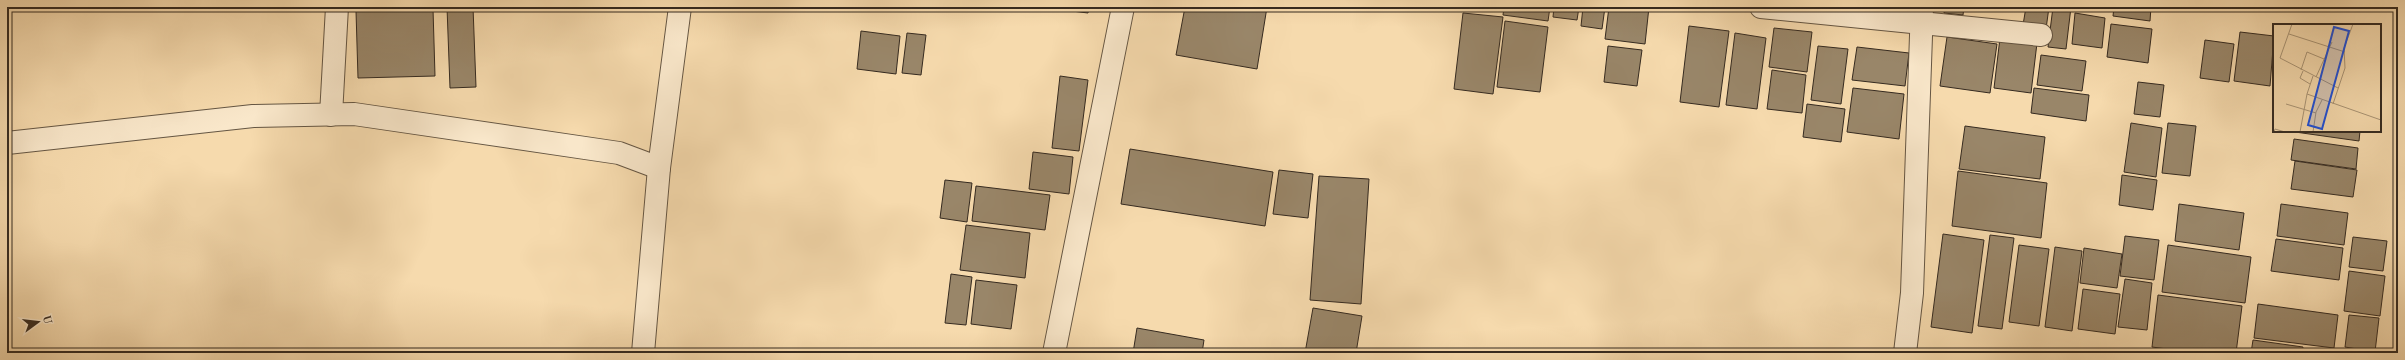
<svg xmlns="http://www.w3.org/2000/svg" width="2405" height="360" viewBox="0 0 2405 360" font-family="'Old Standard TT',serif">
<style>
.building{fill:#998669;stroke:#352a20}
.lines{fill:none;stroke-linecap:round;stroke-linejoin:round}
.minor-casing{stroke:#655643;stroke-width:24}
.minor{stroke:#f9e7ca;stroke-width:22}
.inset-road{fill:none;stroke:#a99475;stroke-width:1}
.view{fill:#1d4ed8;fill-opacity:0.15;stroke:#1d4ed8;stroke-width:2}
.inset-edge{fill:none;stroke:#352a20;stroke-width:2}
</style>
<rect width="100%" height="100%" fill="#f6daad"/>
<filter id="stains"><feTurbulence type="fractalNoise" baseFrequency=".005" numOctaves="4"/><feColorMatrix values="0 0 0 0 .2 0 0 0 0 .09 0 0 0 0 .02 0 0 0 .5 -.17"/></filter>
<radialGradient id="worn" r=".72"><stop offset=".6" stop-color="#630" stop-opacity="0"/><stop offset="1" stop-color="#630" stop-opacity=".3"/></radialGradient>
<g class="building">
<polygon points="447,7 473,7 476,87 450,88"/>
<polygon points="799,7 827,7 827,11"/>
<polygon points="1040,7 1089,7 1088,13"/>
<polygon points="1185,7 1267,7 1257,69 1176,55"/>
<polygon points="1504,7 1550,7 1548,21 1503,15"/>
<polygon points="1554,7 1579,7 1577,20 1553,17"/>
<polygon points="1583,7 1605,7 1602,29 1581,26"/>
<polygon points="1609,7 1649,7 1645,44 1605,39"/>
<polygon points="1945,7 1964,7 1963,15 1944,13"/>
<polygon points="2026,7 2049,7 2046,29 2023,25"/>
<polygon points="2053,7 2071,7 2066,49 2048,47"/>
<polygon points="2078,7 2109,7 2109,11"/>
<polygon points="2114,7 2151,7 2150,21 2113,16"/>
<polygon points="433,9 435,76 358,78 356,11"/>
<polygon points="1463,13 1503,17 1493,94 1454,89"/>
<polygon points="2075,13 2105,18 2102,48 2072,44"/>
<polygon points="1505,21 1548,27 1540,92 1497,87"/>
<polygon points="2111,24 2152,29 2148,63 2107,57"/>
<polygon points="1689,26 1729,31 1719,107 1680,102"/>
<polygon points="1774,28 1812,32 1807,72 1769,67"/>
<polygon points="861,31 900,36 896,74 857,69"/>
<polygon points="2240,32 2274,36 2270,86 2234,81"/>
<polygon points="907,33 926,35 921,75 902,73"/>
<polygon points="1735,33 1766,38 1757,109 1726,105"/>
<polygon points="1947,37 1997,44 1990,93 1940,86"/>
<polygon points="2000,38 2037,43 2031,93 1994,88"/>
<polygon points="2205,40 2234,44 2229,82 2200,78"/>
<polygon points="1608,46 1642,50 1637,86 1604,82"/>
<polygon points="1818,46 1848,49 1841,104 1811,100"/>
<polygon points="1857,47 1909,53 1905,86 1852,80"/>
<polygon points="2041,55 2086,61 2082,91 2037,85"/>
<polygon points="1772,70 1806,75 1802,113 1767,109"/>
<polygon points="1060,76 1088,80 1079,151 1052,148"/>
<polygon points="2138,82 2164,85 2160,117 2134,114"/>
<polygon points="1853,88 1904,94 1899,139 1847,132"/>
<polygon points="2034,88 2089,95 2086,121 2031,113"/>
<polygon points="1807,104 1845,109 1841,142 1803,137"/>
<polygon points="2131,123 2162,128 2156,177 2124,172"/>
<polygon points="2168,123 2196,126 2190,176 2162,173"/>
<polygon points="1965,126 2045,137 2040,179 1959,169"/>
<polygon points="2288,131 2360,131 2359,141"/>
<polygon points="2294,139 2358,148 2356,169 2291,160"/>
<polygon points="1130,149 1273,172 1265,226 1121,204"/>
<polygon points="1033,152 1073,157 1069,194 1029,189"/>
<polygon points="2295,161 2357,170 2353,197 2291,189"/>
<polygon points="1279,170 1313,174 1308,218 1273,214"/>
<polygon points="1958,171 2047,183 2041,238 1952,226"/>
<polygon points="2122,175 2157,180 2153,210 2119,205"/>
<polygon points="1319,176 1369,179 1361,304 1310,300"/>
<polygon points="945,180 972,183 967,222 940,218"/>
<polygon points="976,186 1050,195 1045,230 972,221"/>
<polygon points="2179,204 2244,213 2239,250 2175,241"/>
<polygon points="2281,204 2348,213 2344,245 2277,236"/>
<polygon points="966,225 1030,233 1025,278 960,270"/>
<polygon points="1943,234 1984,240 1972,333 1931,327"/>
<polygon points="1990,235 2014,238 2002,329 1978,326"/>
<polygon points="2125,236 2159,240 2154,280 2120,276"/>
<polygon points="2353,237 2387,241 2383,271 2349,267"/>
<polygon points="2276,239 2343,248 2339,280 2271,271"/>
<polygon points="2019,245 2049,249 2039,326 2009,322"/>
<polygon points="2168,245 2251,257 2245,303 2162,292"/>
<polygon points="2055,247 2082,251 2072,331 2045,327"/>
<polygon points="2084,248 2122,254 2117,288 2080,283"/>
<polygon points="2349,271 2385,276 2380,316 2344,311"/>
<polygon points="951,274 972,277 966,325 945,323"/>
<polygon points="2125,279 2152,283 2147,330 2118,327"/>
<polygon points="976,280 1017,285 1011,329 971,324"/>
<polygon points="2083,289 2120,294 2115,334 2078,329"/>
<polygon points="2158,295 2242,306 2236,353 2197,353 2152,347"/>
<polygon points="2258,304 2338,315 2334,348 2254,338"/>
<polygon points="1313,308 1362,316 1356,353 1305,353"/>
<polygon points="2349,315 2379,318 2375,352 2345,347"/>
<polygon points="1137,328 1204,340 1202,353 1133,353"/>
<polygon points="2253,340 2303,347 2302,353 2251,353"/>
</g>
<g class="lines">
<defs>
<g id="minor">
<polyline points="1761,7 2041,35"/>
<polyline points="331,115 337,7"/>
<polyline points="7,143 253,116 354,114 619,153 659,168"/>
<polyline points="643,353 659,168 680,7"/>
<polyline points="1054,353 1123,7"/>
<polyline points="1905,353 1912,293 1922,7"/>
</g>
</defs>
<use href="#minor" class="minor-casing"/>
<use href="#minor" class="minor"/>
</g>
<g transform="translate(2273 24)">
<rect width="108" height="108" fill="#f6daad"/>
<path class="inset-road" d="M19 0 7 34 65 64M16 10 72 28M28 46 34 28 51 35M30 47 27 54 37 60M43 53 59 18M34 70 40 52M13 80 43 89M60 80 72 44 71 24 80 0M1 108 2 105 12 108M27 108 34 70 108 96M40 108 43 88 49 76"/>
<path class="view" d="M61 3 76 7 49 105 35 101Z"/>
<rect width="108" height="108" class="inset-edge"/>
</g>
<rect width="2405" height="360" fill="none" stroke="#f6daad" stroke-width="24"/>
<rect x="8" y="8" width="2389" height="344" fill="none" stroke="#352a20" stroke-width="2"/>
<rect x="12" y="12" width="2381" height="336" fill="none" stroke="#352a20"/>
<g transform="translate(38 322) rotate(75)" stroke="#f9e7ca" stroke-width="3" paint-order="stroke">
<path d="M0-3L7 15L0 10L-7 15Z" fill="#352a20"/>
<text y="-6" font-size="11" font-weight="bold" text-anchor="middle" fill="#352a20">U</text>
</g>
<rect width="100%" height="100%" filter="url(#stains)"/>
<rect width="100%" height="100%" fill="url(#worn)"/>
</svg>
